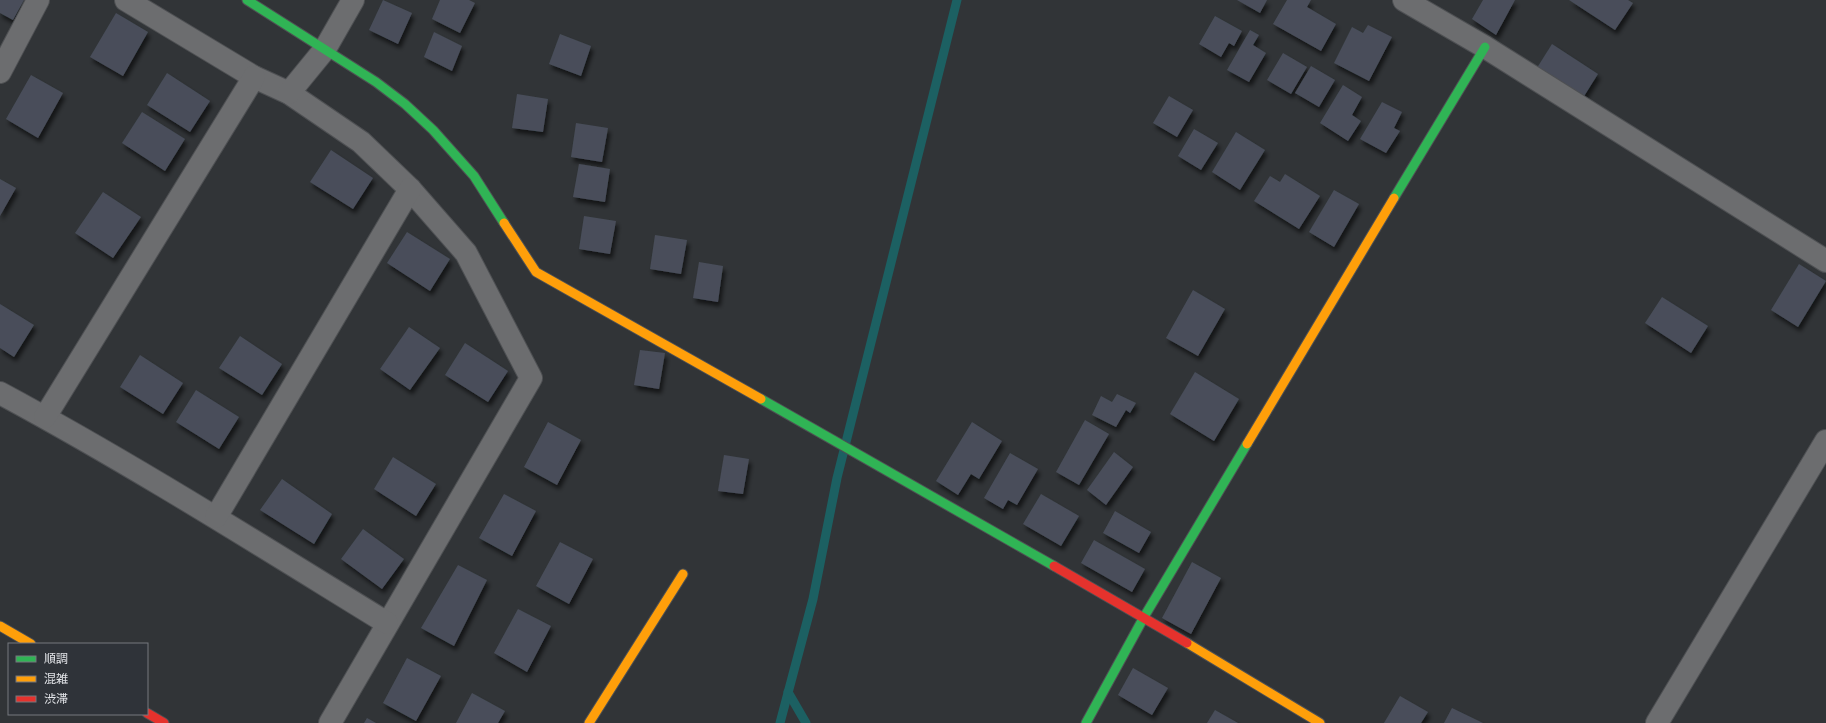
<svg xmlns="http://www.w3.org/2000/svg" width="1826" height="723" viewBox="0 0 1826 723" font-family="Literata,'Noto Sans JP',serif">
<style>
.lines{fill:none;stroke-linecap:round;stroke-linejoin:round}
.stream{stroke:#1c6062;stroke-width:9}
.building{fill:#484e5a;filter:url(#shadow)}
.street-casing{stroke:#4e5053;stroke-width:24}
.fast-casing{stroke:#4e5053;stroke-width:11}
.slow-casing{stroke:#4e5053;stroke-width:11}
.jam-casing{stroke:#4e5053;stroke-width:11}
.street{stroke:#6c6d6f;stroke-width:22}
.fast{stroke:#30b455;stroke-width:9}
.slow{stroke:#ff9f0a;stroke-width:9}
.jam{stroke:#e5322d;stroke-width:9}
</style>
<defs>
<filter id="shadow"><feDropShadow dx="2.5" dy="4.5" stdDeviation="2" flood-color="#0009"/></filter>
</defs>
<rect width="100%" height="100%" fill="#313437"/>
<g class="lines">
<g class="stream">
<polyline points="788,692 806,723"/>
<polyline points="780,723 813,599 837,478 957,0"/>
</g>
</g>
<g class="building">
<polygon points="0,0 24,0 13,20 0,13"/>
<polygon points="383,0 412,13 398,44 369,30"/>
<polygon points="440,0 469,0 475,3 460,33 432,19"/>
<polygon points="1237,0 1267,0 1260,13"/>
<polygon points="1287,0 1311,0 1307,7 1336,24 1321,51 1273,24"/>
<polygon points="1483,0 1515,0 1496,35 1472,19"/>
<polygon points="1569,0 1628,0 1633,3 1615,30"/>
<polygon points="116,13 148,32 123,76 90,57"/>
<polygon points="1215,16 1242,31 1234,46 1229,43 1221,57 1199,44"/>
<polygon points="1368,25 1392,37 1369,81 1334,63 1352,27 1363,33"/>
<polygon points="1250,30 1259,35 1253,45 1266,53 1249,82 1227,70"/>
<polygon points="434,32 462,46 452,71 424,57"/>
<polygon points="560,34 591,46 581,76 549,64"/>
<polygon points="1552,44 1598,74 1581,101 1535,71"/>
<polygon points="1283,53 1307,67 1291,94 1267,80"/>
<polygon points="1311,66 1335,80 1319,107 1295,93"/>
<polygon points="167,73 210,101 190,132 147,105"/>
<polygon points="31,75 63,93 38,138 6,119"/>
<polygon points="1343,85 1362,97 1352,115 1361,121 1348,141 1320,123"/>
<polygon points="517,94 548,99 543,132 512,128"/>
<polygon points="1169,96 1193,110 1177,137 1153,123"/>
<polygon points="1382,102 1402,112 1394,128 1400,131 1386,153 1360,139"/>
<polygon points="142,112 185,139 165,171 122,143"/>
<polygon points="576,123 608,128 602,162 571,157"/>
<polygon points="1194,129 1218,143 1201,170 1178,156"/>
<polygon points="1236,132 1265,150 1240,190 1212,172"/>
<polygon points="331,150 373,178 353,209 310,182"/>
<polygon points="579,164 610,169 605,202 573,197"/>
<polygon points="1285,174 1320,196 1299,229 1254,201 1270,176 1280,182"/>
<polygon points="0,179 16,188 0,216"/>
<polygon points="1334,190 1359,204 1334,247 1309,232"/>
<polygon points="103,192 141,217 113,258 75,233"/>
<polygon points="584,216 616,221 610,254 579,249"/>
<polygon points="407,232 450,259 430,291 387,263"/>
<polygon points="655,235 687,240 681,274 650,269"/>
<polygon points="699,262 723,266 718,302 693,298"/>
<polygon points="1799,264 1826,281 1798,327 1771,310"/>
<polygon points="1193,290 1225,309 1198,356 1166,338"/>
<polygon points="1662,297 1708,326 1691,353 1645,323"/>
<polygon points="0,304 34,325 14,357 0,348"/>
<polygon points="409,327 440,348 410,390 380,369"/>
<polygon points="240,336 282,364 262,395 219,368"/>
<polygon points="465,343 508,371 488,402 445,375"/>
<polygon points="640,350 665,353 659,389 634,385"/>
<polygon points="140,355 183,383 163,414 120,387"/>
<polygon points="1195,372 1239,399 1214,441 1170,414"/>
<polygon points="196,390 239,417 219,449 176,422"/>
<polygon points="1117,394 1136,403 1130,413 1126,410 1116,427 1092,415 1101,396 1112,402"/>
<polygon points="1085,420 1109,434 1079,485 1056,472"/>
<polygon points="548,422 581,440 557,485 524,467"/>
<polygon points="972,422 1002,441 979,479 971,474 958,495 936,481"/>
<polygon points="1114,452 1133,467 1106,505 1087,490"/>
<polygon points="1010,453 1038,469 1017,505 1008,500 1003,509 984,498"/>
<polygon points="724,455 749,459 743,494 718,491"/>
<polygon points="393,457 436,484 416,516 374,489"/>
<polygon points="282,479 332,514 314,544 260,510"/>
<polygon points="504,494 536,511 512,556 479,538"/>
<polygon points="1041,494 1079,516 1061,546 1023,524"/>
<polygon points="1115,511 1151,532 1139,553 1103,533"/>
<polygon points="363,529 404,559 382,589 341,559"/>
<polygon points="1094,540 1145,569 1132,592 1081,563"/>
<polygon points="560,542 593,559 569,604 536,586"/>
<polygon points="1192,562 1221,578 1191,634 1162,618"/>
<polygon points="458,565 487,580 454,646 421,628"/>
<polygon points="518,609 551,626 527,672 494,653"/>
<polygon points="407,658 441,676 416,721 383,703"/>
<polygon points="1133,668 1168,688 1152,715 1118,695"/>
<polygon points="472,693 505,711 498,723 456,723"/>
<polygon points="1400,696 1428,712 1421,723 1384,723"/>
<polygon points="1452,708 1483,723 1444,723"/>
<polygon points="1215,710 1238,723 1207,723"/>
<polygon points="367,718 376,723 364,723"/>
</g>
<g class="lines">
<defs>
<g id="street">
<polyline points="126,0 254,77 289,93 361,142 410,189 466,253 531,378 330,723"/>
<polyline points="1404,0 1485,47 1826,261"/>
<polyline points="0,72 38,0"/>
<polyline points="289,93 325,49 353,0"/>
<path d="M0 393C132 464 260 545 387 623"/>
<polyline points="45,417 254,77"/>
<polyline points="216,517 410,189"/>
<polyline points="1657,723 1826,441"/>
</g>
<g id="fast">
<polyline points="247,0 376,82 405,104 433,130 474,176 504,223"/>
<polyline points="1394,198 1485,47"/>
<polyline points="761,399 1054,566"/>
<polyline points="1086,723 1144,617 1247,444"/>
</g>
<g id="slow">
<polyline points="504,223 536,272 761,399"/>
<polyline points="1247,444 1394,198"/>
<polyline points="0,626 31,644"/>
<polyline points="1187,643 1320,723"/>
<polyline points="589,723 683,574"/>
</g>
<g id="jam">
<polyline points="1054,566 1187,643"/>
<polyline points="147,713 164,723"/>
</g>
</defs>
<use href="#street" class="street-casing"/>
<use href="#fast" class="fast-casing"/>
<use href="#slow" class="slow-casing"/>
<use href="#jam" class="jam-casing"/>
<use href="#street" class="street"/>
<use href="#fast" class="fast"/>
<use href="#slow" class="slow"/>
<use href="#jam" class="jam"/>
</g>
<rect x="8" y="643" width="140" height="72" fill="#2f3339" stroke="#76797f"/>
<rect x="16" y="656" width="20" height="6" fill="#30b455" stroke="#76797f"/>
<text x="44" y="663" font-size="12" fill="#e1e3e7">順調</text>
<rect x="16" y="676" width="20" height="6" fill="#ff9f0a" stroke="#76797f"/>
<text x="44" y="683" font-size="12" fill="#e1e3e7">混雑</text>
<rect x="16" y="696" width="20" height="6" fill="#e5322d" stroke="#76797f"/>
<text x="44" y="703" font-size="12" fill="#e1e3e7">渋滞</text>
</svg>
